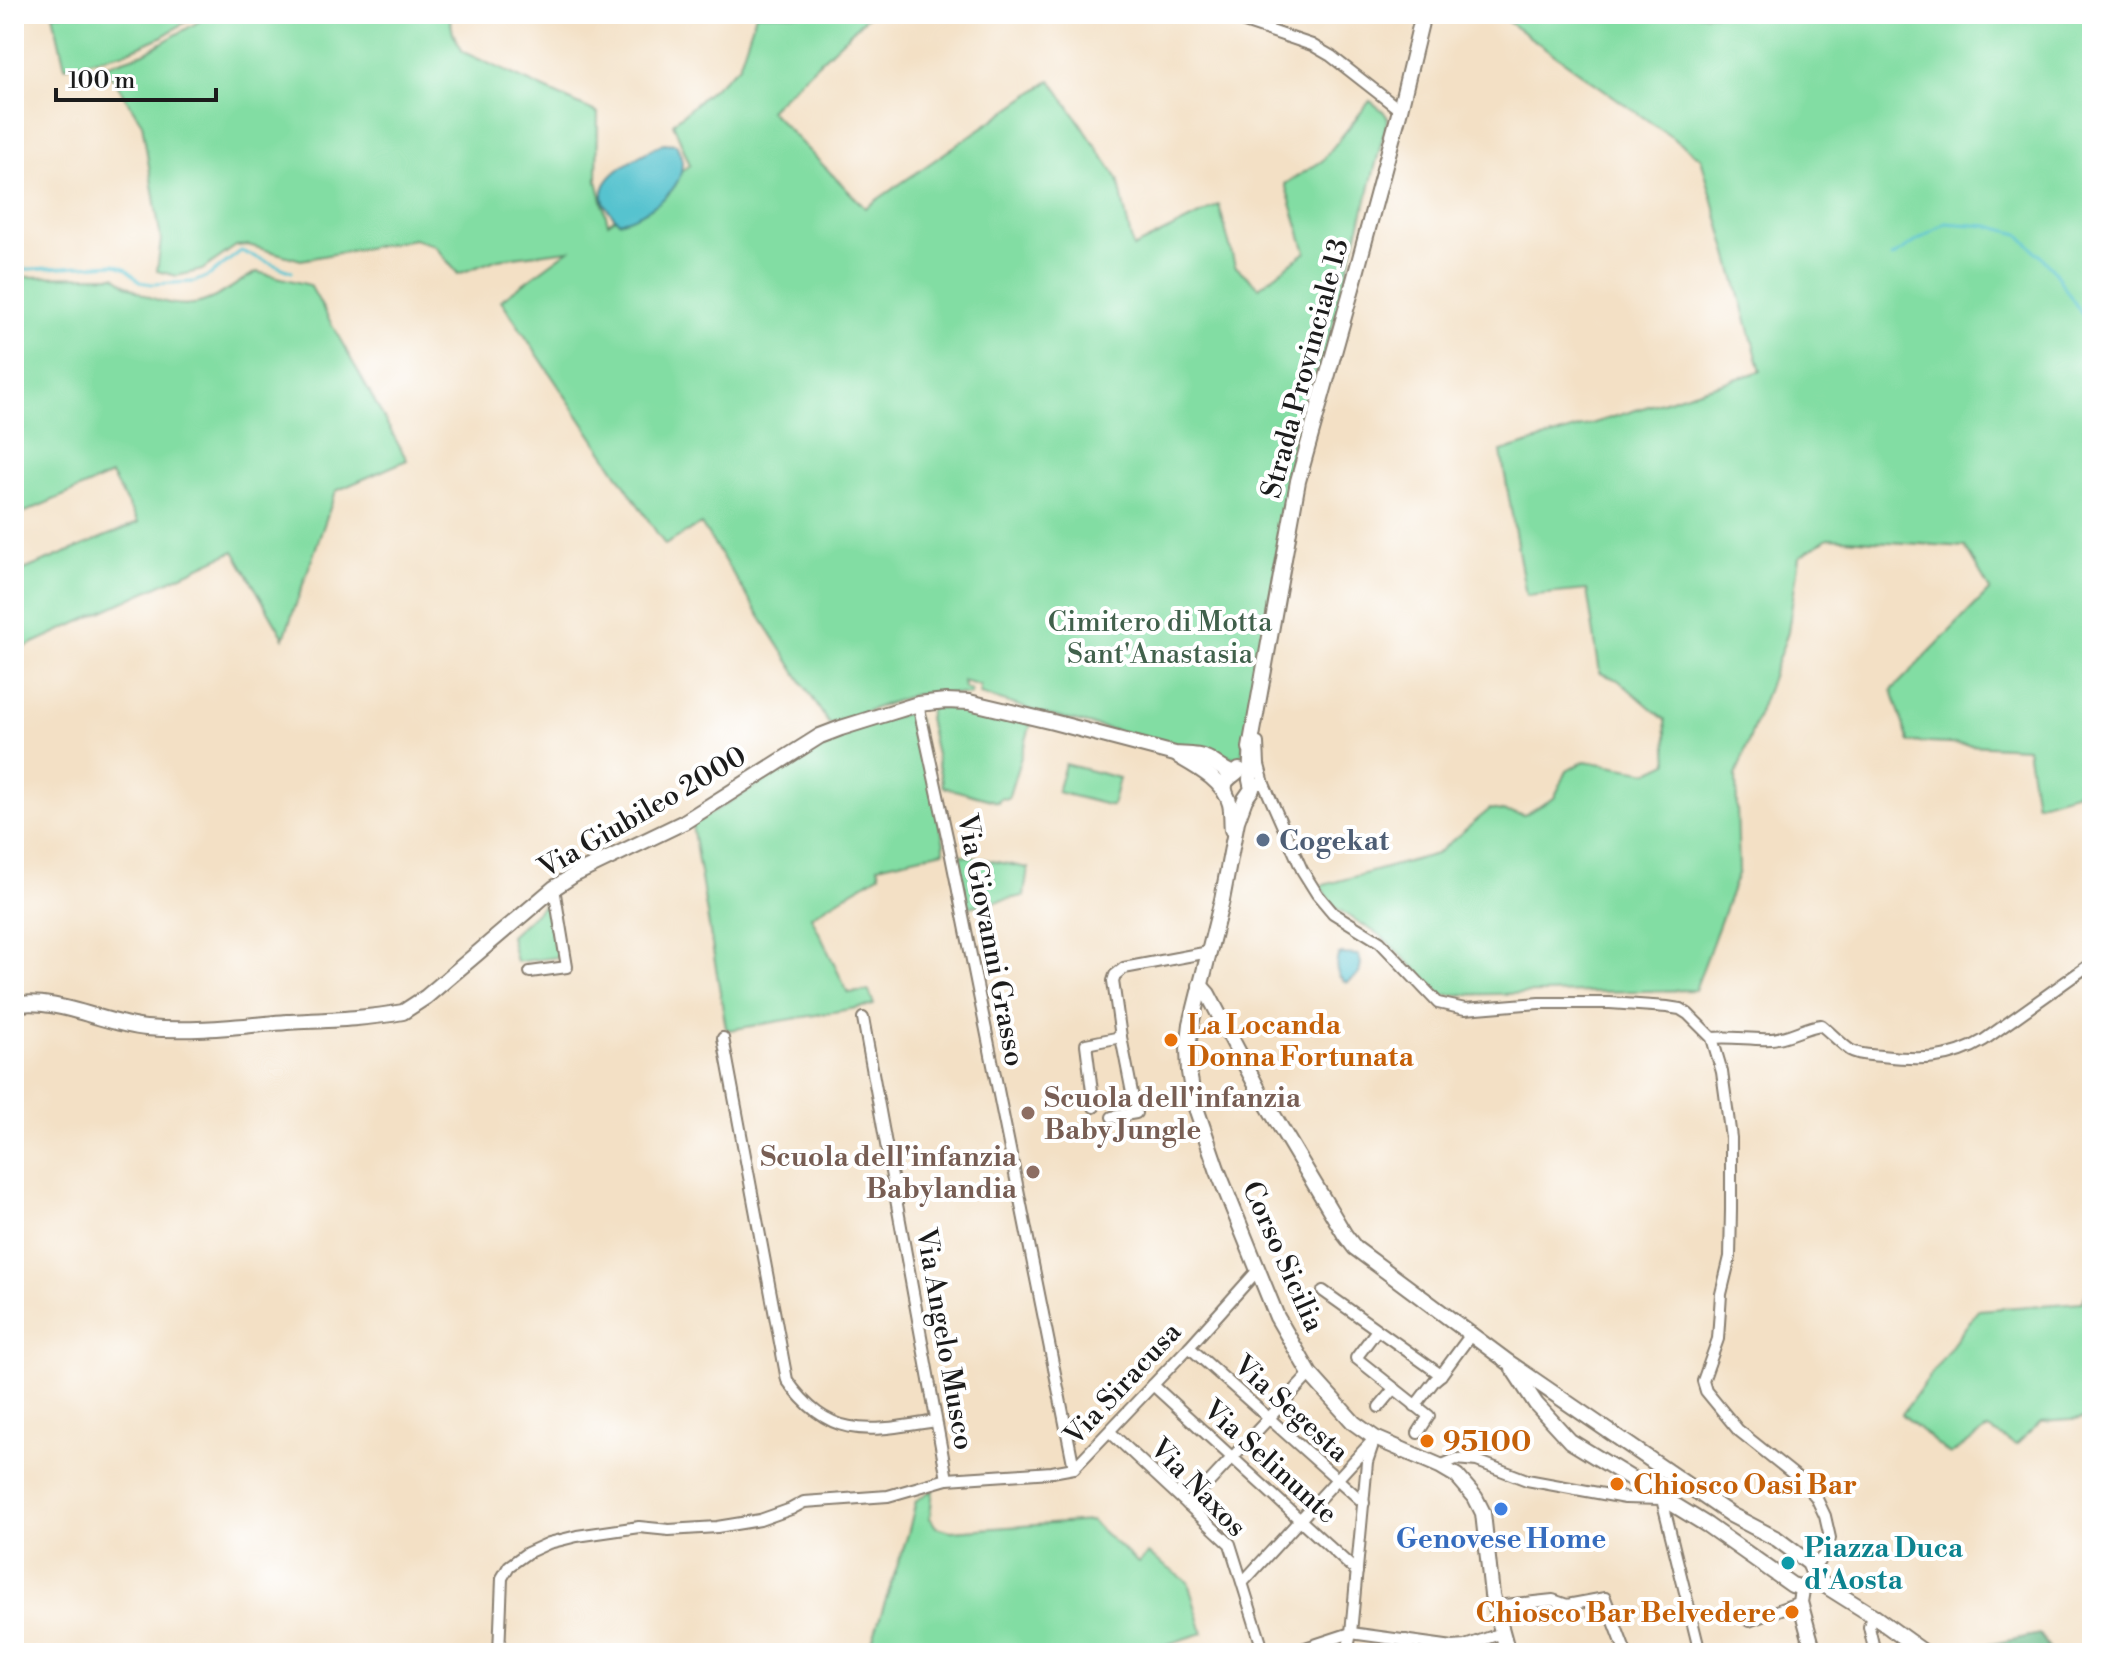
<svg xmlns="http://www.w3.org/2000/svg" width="2106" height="1667" viewBox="0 0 2106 1667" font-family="'Libre Bodoni',serif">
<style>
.green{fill:#82dda3;stroke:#4f7c60;stroke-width:2}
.forest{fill:#69bc89;stroke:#426c52;stroke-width:2}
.water{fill:#57c3cf;stroke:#3a7076;stroke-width:2}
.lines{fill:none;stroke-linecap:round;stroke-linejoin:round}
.stream{stroke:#57c3cf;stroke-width:3}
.street-casing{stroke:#887e70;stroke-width:14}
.secondary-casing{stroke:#887e70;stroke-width:18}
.street{stroke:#fff;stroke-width:10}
.secondary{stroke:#fff;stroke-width:14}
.service-dot{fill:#5c6f8a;stroke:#fff;stroke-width:3}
.food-dot{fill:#e8710a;stroke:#fff;stroke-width:3}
.education-dot{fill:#8d6e63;stroke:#fff;stroke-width:3}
.shop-dot{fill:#3f7fe0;stroke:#fff;stroke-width:3}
.culture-dot{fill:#0f9aa8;stroke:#fff;stroke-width:3}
.labels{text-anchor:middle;stroke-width:8;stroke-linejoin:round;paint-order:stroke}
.street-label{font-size:28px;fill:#1c1c1c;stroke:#fff}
.park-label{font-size:28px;fill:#40604b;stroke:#fff}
.service-label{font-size:28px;font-weight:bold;fill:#4e5e75;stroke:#fff;text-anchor:start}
.food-label{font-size:28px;font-weight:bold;fill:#c56008;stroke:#fff;text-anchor:start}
.education-label{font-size:28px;font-weight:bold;fill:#785e54;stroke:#fff;text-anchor:start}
.shop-label{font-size:28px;font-weight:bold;fill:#366cbe;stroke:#fff}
.culture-label{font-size:28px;font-weight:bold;fill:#0d838f;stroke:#fff;text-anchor:start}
</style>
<rect width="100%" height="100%" fill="#fff"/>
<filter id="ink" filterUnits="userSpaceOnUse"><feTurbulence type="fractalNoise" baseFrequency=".0125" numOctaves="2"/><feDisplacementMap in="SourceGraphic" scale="16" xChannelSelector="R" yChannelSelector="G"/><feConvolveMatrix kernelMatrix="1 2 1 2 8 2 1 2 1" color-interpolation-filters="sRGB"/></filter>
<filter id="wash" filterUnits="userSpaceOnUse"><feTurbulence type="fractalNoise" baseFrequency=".006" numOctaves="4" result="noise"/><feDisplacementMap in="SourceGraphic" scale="32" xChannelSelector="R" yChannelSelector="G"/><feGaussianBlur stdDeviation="1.8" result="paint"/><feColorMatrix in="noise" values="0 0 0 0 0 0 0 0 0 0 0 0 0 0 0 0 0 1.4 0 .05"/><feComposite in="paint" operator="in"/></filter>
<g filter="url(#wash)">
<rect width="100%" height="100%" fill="#f3e0c5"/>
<g class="green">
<polygon points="53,14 199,14 161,37 126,52 65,67"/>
<polygon points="212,14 449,14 453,33 463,52 598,113 597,181 608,223 690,165 673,123 739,66 756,14 870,14 769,110 865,208 1051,80 1118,179 1133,248 1219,205 1235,266 1259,287 1306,252 1285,184 1322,161 1370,101 1383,111 1388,118 1294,473 1241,759 1048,715 980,694 980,686 963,681 964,688 971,691 970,695 936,692 913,695 829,724 701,524 665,545 501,300 569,250 498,259 458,274 434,245 414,239 301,260 248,245 236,246 202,270 177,276 157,271 161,240 142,123 105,66 144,53"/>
<polygon points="1497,14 2092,14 2092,788 2036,804 2027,748 1909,742 1892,690 1990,590 1965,547 1828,538 1799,557 1788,632 1736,776 1739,871 1695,990 1443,995 1381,936 1336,908 1320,886 1436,854 1490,809 1524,815 1554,798 1567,771 1585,761 1649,772 1668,763 1665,720 1618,680 1600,673 1587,590 1526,596 1501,452 1761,371 1701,158"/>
<path d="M257 272 310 285 407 460 336 491 284 638 234 551 14 652V574L138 523 111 475 14 517V277L115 276C138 296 178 313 208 300 225 294 240 280 257 272Z"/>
<polygon points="931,707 966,708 1031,724 1008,799 1000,798 998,802 943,787 928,718"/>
<polygon points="911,712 918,720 944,843 944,851 878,866 880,874 811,916 848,993 869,991 874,1005 729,1030 726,1028 692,825 788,766 812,746 835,734"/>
<polygon points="1065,764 1119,778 1112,806 1057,792"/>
<polygon points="957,854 1028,868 1024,896 968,907"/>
<polygon points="547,902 559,957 516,962 510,936"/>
<polygon points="2092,1281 2092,1403 2085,1419 2041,1422 2016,1445 1988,1429 1950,1455 1902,1414 1978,1310 2082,1302"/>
<polygon points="933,1489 930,1518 936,1527 951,1531 1091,1521 1138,1563 1148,1554 1188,1582 1203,1633 1139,1653 868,1653 908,1534 916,1501"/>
</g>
<polygon class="forest" points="2039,1634 2053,1653 1969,1653 1974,1648"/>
<g class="water">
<path d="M663 143 676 144C678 149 682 157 682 162 683 193 645 215 619 222 612 214 603 206 603 195 601 172 646 153 663 143Z"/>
<path d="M1339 954 1358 955 1361 963 1359 974 1346 983C1336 976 1334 965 1339 954Z"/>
</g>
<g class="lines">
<g class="stream">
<polyline points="1892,257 1945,223 1989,226 2019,234 2052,268 2092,330"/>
<polyline points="14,270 115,264 127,269 140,282 152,284 194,282 210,275 241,251 292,272"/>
</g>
</g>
</g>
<g filter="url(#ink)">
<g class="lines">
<defs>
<g id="street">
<polyline points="1221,14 1312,45 1331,56 1400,110"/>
<polyline points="918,704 948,841 1074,1468"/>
<polyline points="1258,743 1259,765 1264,784"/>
<polyline points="1252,784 1264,784 1302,870 1317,894 1333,913 1380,942 1438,1003 1465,1009 1539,1003 1610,1003 1667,1007 1680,1009 1688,1014 1712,1038 1722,1072 1731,1138 1731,1210 1730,1257 1721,1294 1718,1339 1703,1381 1706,1391 1738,1430 1802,1481 1816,1497 1825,1516 1830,1538 1827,1550 1813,1570"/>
<polyline points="530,972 567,967 554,888"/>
<polyline points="863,1018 947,1479"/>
<path d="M723 1038 787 1380C830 1442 871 1431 936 1421"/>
<path d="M1712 1038C1732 1036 1751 1040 1771 1039 1789 1038 1804 1027 1821 1025 1831 1033 1840 1043 1850 1050 1858 1055 1871 1055 1881 1056 1919 1060 1950 1061 1984 1040L2092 963"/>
<polyline points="1094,1107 1086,1044 1121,1037"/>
<polyline points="1112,1117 1136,1113 1121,1037 1113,981 1115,975 1124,968 1209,952"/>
<polyline points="1323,1291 1441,1375"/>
<polyline points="1377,1330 1356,1358 1429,1416 1418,1433"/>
<polyline points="1189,1347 1364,1503"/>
<polyline points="1153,1385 1357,1572"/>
<polyline points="1415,1406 1435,1380 1441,1375 1472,1333"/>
<polyline points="1379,1407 1394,1389"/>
<polyline points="1110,1432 1230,1544 1264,1653"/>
<polyline points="1440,1466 1456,1459 1477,1461 1527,1480 1625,1498 1662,1499 1700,1653"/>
<polyline points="1188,1505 1310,1374"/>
<polyline points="1243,1582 1374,1439"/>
<polyline points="1495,1606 1553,1600 1567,1605 1605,1598 1626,1653"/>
<polyline points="1872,1615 1869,1627 1875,1653"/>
<polyline points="1749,1621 1800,1602"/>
<polyline points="1406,1640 1410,1653"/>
<polyline points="499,1653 502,1578 509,1566 527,1553 549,1543 577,1536 639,1527 669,1530 717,1527 760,1520 791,1509 804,1502 888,1496 947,1479 1052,1472 1074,1468 1189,1347 1257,1271"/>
<polyline points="1290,1653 1351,1633 1453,1647 1465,1646 1502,1633"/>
<polyline points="1347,1653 1351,1633 1367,1462 1375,1438"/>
</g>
<g id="secondary">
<polyline points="1252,739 1250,780 1252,789 1245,799 1237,821 1222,900 1191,1024 1188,1049 1189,1072 1194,1102 1217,1169 1277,1317 1310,1374 1354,1423 1375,1438 1440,1466 1457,1476 1475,1497 1483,1513 1492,1595 1508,1653"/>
<polyline points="1250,748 1298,481 1352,288 1400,110 1423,14"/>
<path d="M1178 756C1197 767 1224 781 1230 804 1232 813 1231 822 1232 830"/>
<path d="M1226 794C1221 780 1231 778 1239 770"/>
<polyline points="1200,985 1208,994 1259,1091 1345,1235 1355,1248 1508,1362 1731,1515 1777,1539 1809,1563 1814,1574 1813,1578 1802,1590 1800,1602 1814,1653"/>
<path d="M14 1005C53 996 105 1024 146 1028 193 1032 240 1026 287 1022 325 1020 365 1019 403 1012L426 997 554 888 574 875 684 822 820 736 841 728 918 704 946 701 969 702 1053 722 1175 754C1187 755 1200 754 1210 760 1218 765 1224 771 1234 774"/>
<polyline points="1513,1369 1536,1404 1570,1441 1707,1525 1792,1585 1799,1587 1806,1585"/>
<polyline points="1813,1578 1872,1615 1925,1653"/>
</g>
</defs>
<use href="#street" class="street-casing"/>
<use href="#secondary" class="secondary-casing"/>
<use href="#street" class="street"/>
<use href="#secondary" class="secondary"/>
</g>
</g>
<circle class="service-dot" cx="1263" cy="840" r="8"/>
<g class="food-dot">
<circle cx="1171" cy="1040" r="8"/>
<circle cx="1427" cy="1441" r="8"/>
<circle cx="1617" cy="1484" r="8"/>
<circle cx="1792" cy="1612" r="8"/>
</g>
<g class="education-dot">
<circle cx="1028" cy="1113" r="8"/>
<circle cx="1033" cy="1172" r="8"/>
</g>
<circle class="shop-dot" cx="1501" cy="1509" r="8"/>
<circle class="culture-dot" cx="1788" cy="1563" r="8"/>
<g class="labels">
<g class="street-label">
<text transform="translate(1304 368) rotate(-75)" y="10">Strada Provinciale 13</text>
<text transform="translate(642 811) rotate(-30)" y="10">Via Giubileo 2000</text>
<text transform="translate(992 940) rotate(79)" y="10">Via Giovanni Grasso</text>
<text transform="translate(1284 1256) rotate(66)" y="10">Corso Sicilia</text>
<text transform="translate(946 1339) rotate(80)" y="10">Via Angelo Musco</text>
<text transform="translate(1122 1383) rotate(-47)" y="10">Via Siracusa</text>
<text transform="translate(1292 1408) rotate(42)" y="10">Via Segesta</text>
<text transform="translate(1271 1461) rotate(42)" y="10">Via Selinunte</text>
<text transform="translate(1199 1487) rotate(46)" y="10">Via Naxos</text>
</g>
<g class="park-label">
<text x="1160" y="631">Cimitero di Motta<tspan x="1160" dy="32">Sant'Anastasia</tspan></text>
</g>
<g class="service-label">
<text x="1279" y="850">Cogekat</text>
</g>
<g class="food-label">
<text x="1187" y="1034">La Locanda<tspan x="1187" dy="32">Donna Fortunata</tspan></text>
<text x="1443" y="1451">95100</text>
<text x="1633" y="1494">Chiosco Oasi Bar</text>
<text x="1776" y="1622" text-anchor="end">Chiosco Bar Belvedere</text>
</g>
<g class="education-label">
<text x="1044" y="1107">Scuola dell'infanzia<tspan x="1044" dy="32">Baby Jungle</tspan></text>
<text x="1017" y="1166" text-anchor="end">Scuola dell'infanzia<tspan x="1017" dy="32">Babylandia</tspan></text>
</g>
<g class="shop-label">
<text x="1501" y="1548">Genovese Home</text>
</g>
<g class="culture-label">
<text x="1804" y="1557">Piazza Duca<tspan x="1804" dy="32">d'Aosta</tspan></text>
</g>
</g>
<rect width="2106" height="1667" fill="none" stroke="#fff" stroke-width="48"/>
<path d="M56 88v12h160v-12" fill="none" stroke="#1c1c1c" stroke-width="4"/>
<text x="68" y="88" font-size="24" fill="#1c1c1c" stroke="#ffffff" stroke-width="6" paint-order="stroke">100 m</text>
</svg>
